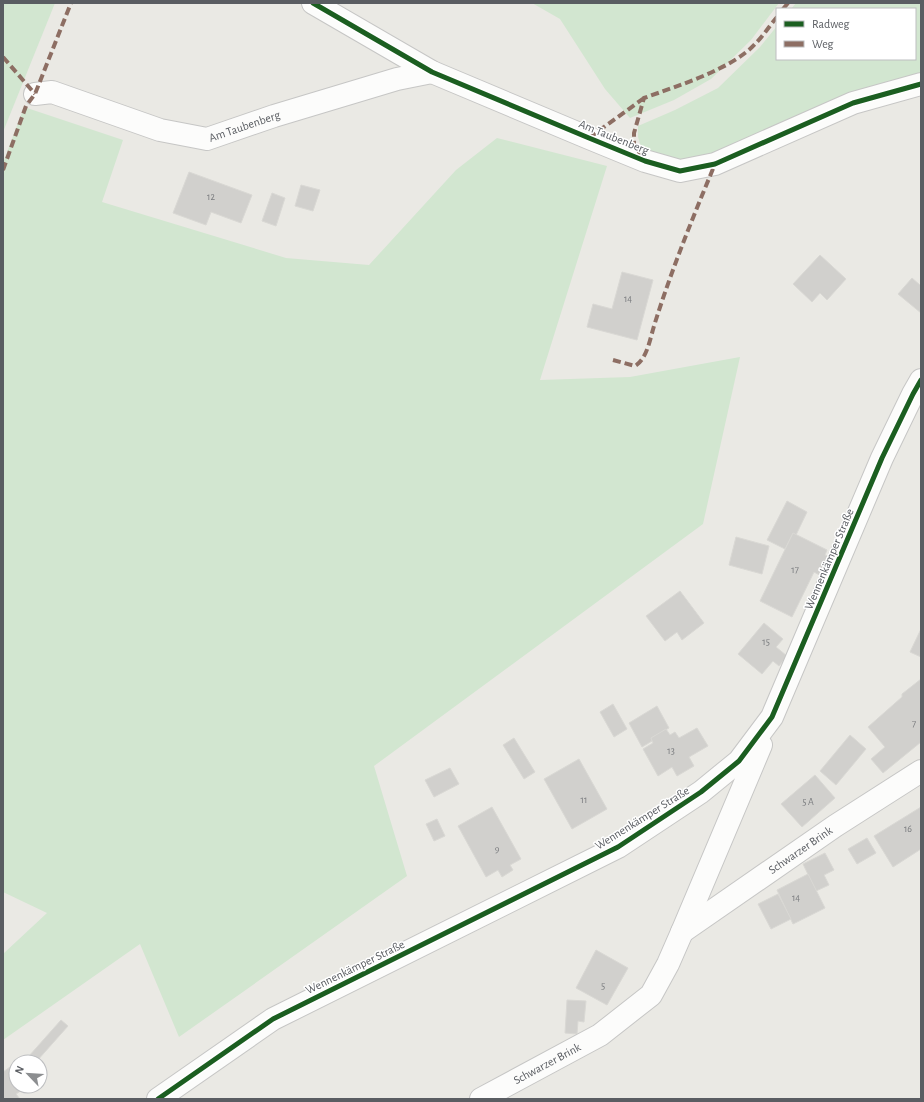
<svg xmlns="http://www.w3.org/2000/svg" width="924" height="1102" viewBox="0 0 924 1102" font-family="'Alegreya Sans',sans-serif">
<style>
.green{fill:#d2e6d0}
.building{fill:#d1d0cd;stroke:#d9d8d4}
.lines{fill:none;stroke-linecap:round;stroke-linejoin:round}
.minor-casing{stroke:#c6c6c5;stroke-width:24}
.minor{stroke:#fcfcfb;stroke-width:22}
.quiet{stroke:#8d6e63;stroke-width:4;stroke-dasharray:8 4;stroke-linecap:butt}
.cycleway-casing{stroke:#fff;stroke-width:8}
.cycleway{stroke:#1b5e20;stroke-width:5}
.labels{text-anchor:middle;stroke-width:3;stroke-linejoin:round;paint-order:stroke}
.number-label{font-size:10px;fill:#797b7e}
.street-label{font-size:12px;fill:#5a5d62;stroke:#fff}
</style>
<rect width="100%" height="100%" fill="#eae9e4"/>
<g class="green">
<polygon points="3,3 55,3 3,132"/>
<polygon points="532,3 779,3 751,40 711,79 674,100 630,118 605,89 560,19"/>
<polygon points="796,3 921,3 921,79 738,148 680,165 643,153 638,137 638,126 675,110 718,88 760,47 777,26 777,59 915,59 915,9 791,9"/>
<polygon points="24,107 123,140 102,202 286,258 369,265 456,170 497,138 607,166 540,380 630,377 740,357 703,524 374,766 407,876 179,1037 140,944 3,1040 3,954 47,913 3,892 3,163"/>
</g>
<g class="building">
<polygon points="189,172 252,195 241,223 211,212 206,225 173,213"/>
<polygon points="301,185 320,190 313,211 295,206"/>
<polygon points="272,193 285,198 276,226 262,221"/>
<polygon points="820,255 846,279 827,300 820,293 812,302 793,284"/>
<polygon points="622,272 653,280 637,340 587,327 593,304 612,309"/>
<polygon points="912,278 920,285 921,283 921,313 898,294"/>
<polygon points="787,501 807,512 796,535 793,533 785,549 767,540"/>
<polygon points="793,533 827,550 825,555 832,558 823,577 814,572 792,617 760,601"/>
<polygon points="736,537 769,546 762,574 729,565"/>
<polygon points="680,591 704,623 682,640 677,632 665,641 646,616"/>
<polygon points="764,623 783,639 776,647 787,656 779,666 773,661 762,674 738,654"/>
<polygon points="921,629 921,657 910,652"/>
<polygon points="921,679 921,742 883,773 871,759 885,747 868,727 902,697 902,694"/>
<polygon points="613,704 627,729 614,737 600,712"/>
<polygon points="657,706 669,728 651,738 652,741 642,747 629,723"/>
<polygon points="697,728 708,746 689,757 694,766 677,776 672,767 658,776 643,749 653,743 651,738 666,729 670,735 675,732 679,738"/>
<polygon points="850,735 866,749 836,785 820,771"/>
<polygon points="514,738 535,772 524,779 503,745"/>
<polygon points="579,759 607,809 572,829 544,779"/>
<polygon points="450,768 459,784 434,797 425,780"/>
<polygon points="815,775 835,798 802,827 781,804"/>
<polygon points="492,807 521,859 510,865 513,870 502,877 498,870 486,877 458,826"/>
<polygon points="921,807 921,849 893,867 874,836"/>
<polygon points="437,819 445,836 434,841 426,824"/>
<polygon points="867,838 876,853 857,864 848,849"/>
<polygon points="825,853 834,870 824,875 829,885 816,891 803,864"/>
<polygon points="808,874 825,908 793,924 777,890"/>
<polygon points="778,894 791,919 771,929 758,904"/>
<polygon points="596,950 628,968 607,1005 576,988"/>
<polygon points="567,1000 586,1001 584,1022 578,1021 577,1034 565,1033"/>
<polygon points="61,1020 68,1026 36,1062 29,1056"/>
<polygon points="10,1067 16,1075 16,1086 24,1086 25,1088 16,1094 20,1099 3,1099 3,1072"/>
</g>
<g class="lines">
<defs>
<g id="minor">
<polyline points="313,3 432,72 589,138 645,161 680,171 715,164 853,103 921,84"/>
<path id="s1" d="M35 94 52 92 160 130 207 139 274 116 397 79 432 72"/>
<path id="s2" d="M682 932 835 826 921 771"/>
<polyline points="158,1099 273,1019 618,847 701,792 739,761 772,717 882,458 913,394 921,380"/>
<path id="s3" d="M481 1099 600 1035 651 995 668 964 682 932 761 745"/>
</g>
</defs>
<use href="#minor" class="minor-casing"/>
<use href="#minor" class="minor"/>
<g class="quiet">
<polyline points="783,9 788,3"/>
<polyline points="3,57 35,94"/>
<polyline points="589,138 644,98"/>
<path d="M643 158 634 145V133L644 98C677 86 733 69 756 43 764 35 770 25 777 17"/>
<polyline points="3,170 26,106 35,94 71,3"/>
<path d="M613 360 635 366C647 359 650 339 654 326 671 271 693 217 715 164"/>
</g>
<defs>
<g id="cycleway">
<polyline points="313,3 432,72 589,138 645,161 680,171 715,164 853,103 921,84"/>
<polyline points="158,1099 273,1019 618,847 701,792 739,761 772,717 882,458 913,394 921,380"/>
</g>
</defs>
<use href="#cycleway" class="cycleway-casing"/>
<use href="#cycleway" class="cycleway"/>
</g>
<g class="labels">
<g class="number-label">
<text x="211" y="200">12</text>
<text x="628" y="302">14</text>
<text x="795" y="573">17</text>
<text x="766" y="645">15</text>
<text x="914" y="727">7</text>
<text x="671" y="754">13</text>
<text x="584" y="803">11</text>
<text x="808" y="805">5 A</text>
<text x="908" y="832">16</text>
<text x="497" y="852">9</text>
<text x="796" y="901">14</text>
<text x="603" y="989">5</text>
</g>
<g class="street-label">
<text dy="4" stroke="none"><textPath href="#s1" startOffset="219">Am Taubenberg</textPath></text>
<text transform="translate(614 137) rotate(22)" y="4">Am Taubenberg</text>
<text transform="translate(829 559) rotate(-67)" y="4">Wennenkämper Straße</text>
<text transform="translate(642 818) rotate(-32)" y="4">Wennenkämper Straße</text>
<text dy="4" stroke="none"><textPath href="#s2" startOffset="144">Schwarzer Brink</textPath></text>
<text transform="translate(355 967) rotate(-26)" y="4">Wennenkämper Straße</text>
<text dy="4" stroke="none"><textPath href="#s3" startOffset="75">Schwarzer Brink</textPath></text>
</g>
</g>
<rect width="924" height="1102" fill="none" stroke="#5a5d62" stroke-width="8"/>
<rect x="776" y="8" width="140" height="52" fill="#ffffff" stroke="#bdbec0"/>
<rect x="784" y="21" width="20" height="6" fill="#1b5e20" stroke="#bdbec0"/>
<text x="812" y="28" font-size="12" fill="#5a5d62">Radweg</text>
<rect x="784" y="41" width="20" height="6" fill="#8d6e63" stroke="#bdbec0"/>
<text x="812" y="48" font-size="12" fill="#5a5d62">Weg</text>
<g transform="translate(28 1074) rotate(295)"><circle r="19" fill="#ffffff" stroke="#bdbec0"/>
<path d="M0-3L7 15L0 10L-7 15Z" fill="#8c8e90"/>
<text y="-6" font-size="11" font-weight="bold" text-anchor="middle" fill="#5a5d62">N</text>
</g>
</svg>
